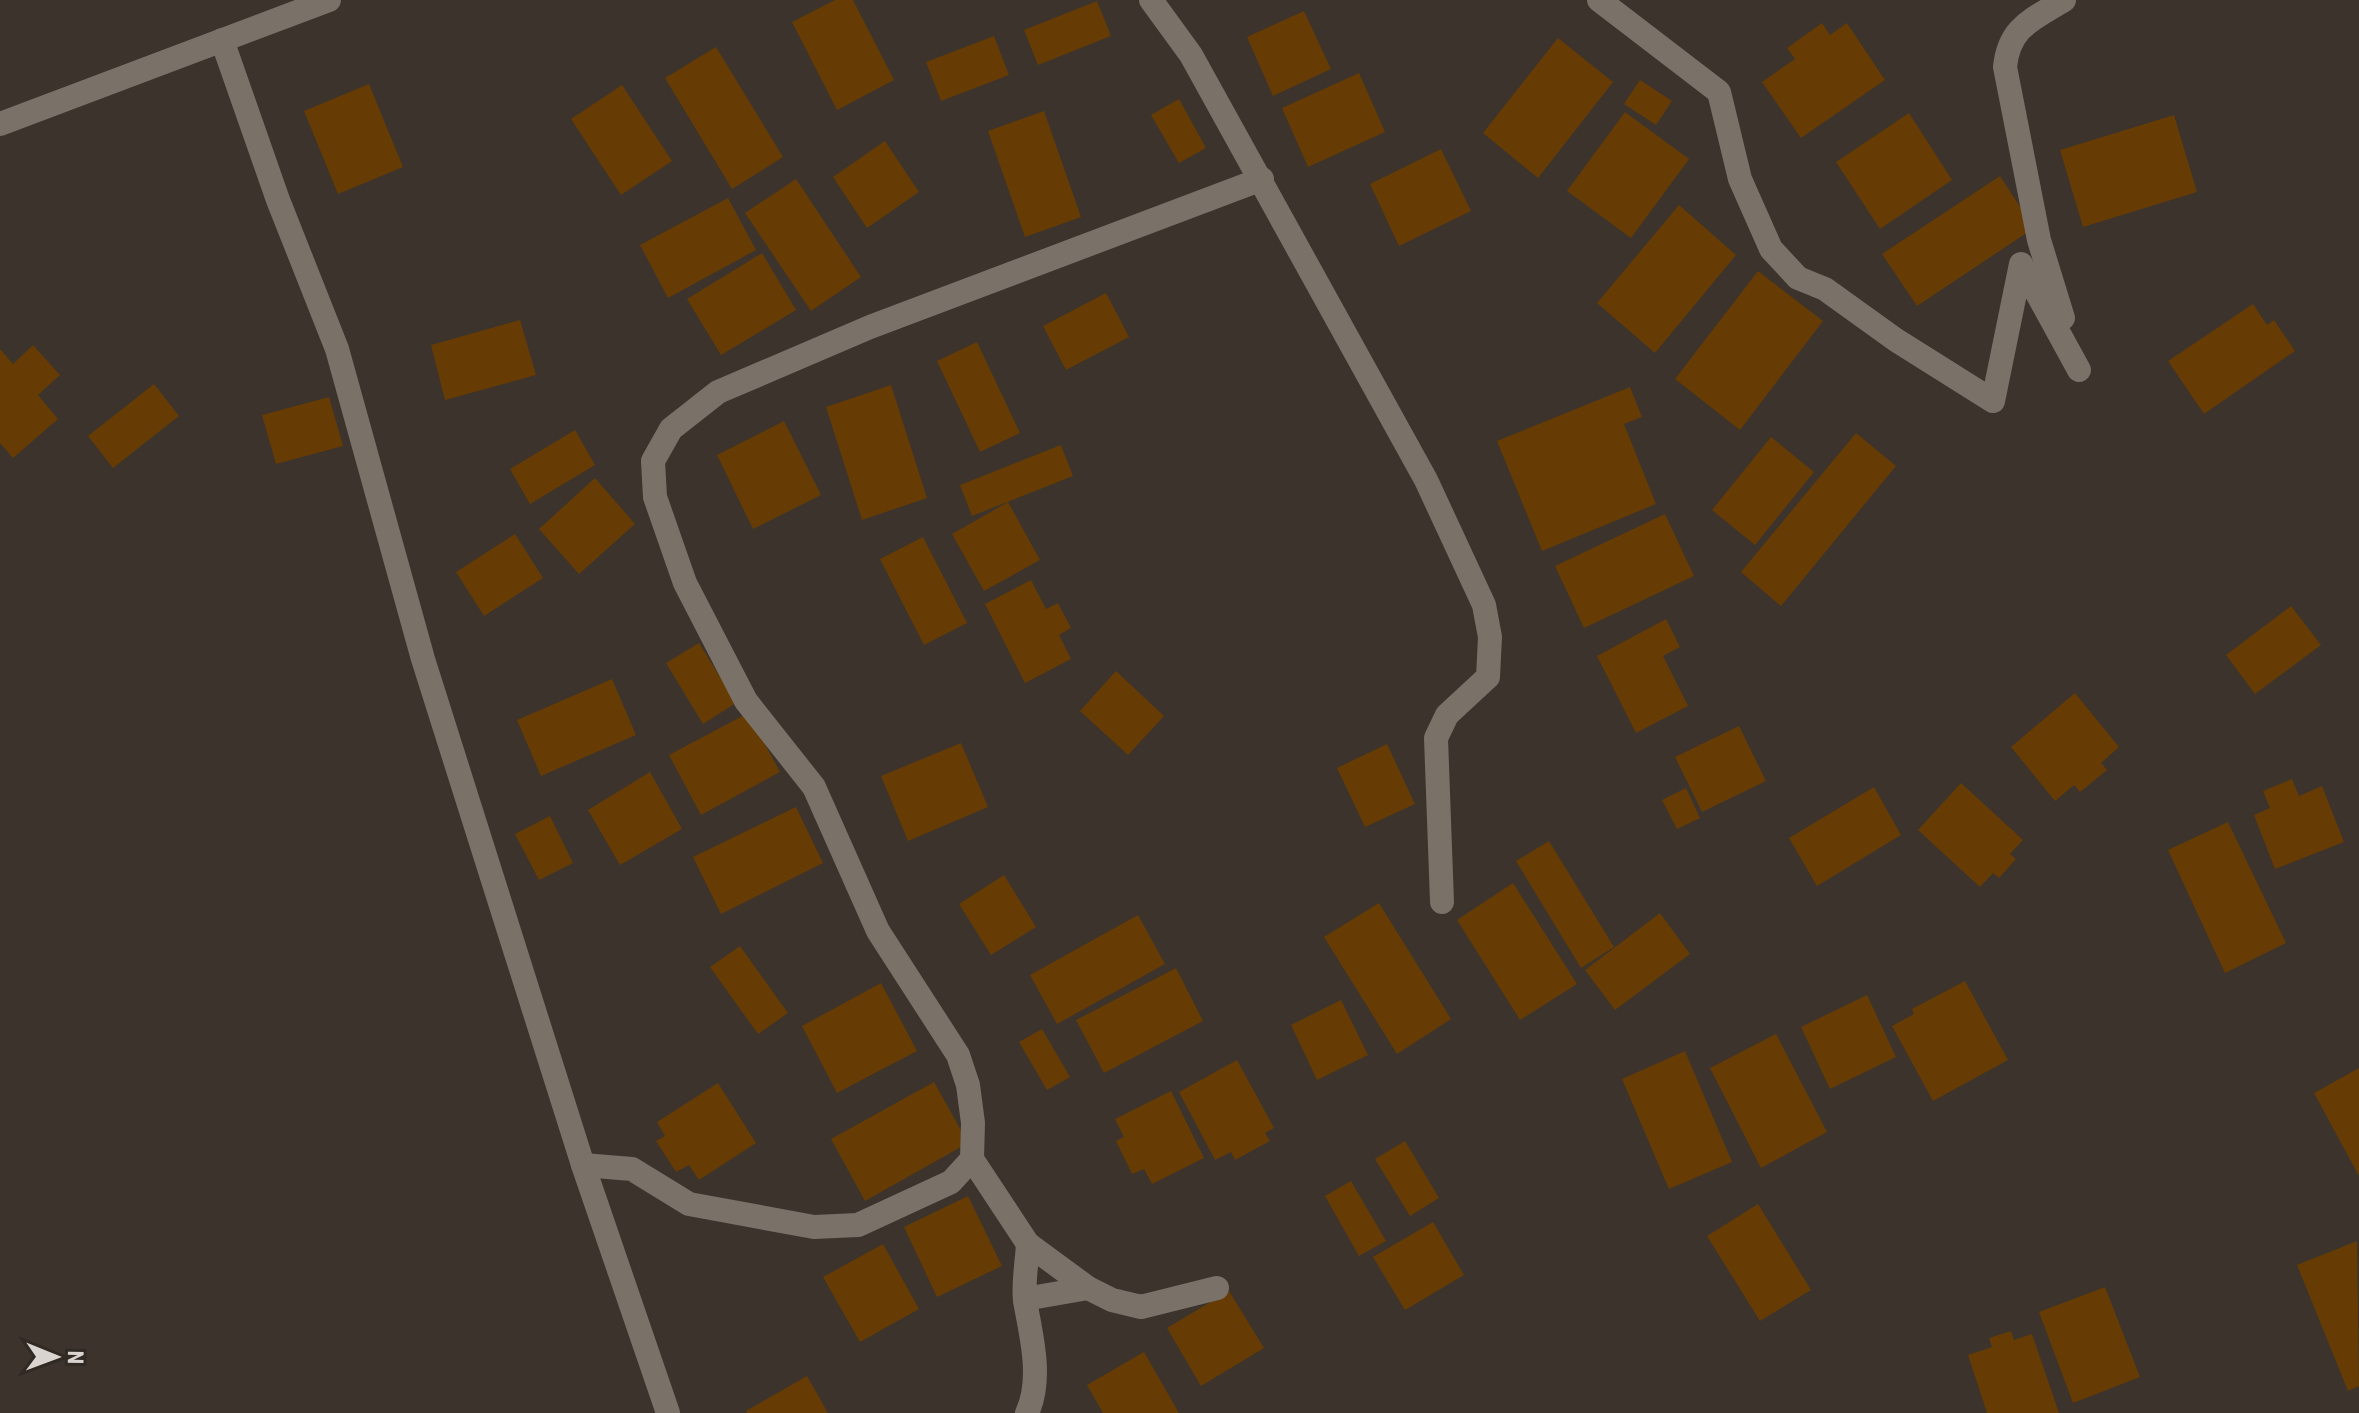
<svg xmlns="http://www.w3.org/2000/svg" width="2359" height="1413" viewBox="0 0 2359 1413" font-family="'Roboto Condensed',sans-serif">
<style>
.building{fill:#663c04}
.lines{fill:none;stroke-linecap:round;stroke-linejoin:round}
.minor{stroke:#7a7169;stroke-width:24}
</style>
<rect width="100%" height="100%" fill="#3b332c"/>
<g class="building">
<polygon points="835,0 853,0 894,80 837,110 792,22"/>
<polygon points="1097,1 1111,36 1038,65 1024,30"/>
<polygon points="1304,11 1331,69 1273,96 1247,37"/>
<polygon points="1822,23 1830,35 1847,23 1885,80 1801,138 1762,82 1795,59 1787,48"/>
<polygon points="994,36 1009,75 941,101 926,62"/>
<polygon points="1558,38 1613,82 1538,178 1483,133"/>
<polygon points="716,47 783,157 732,189 665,78"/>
<polygon points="1359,73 1385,132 1308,167 1282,108"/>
<polygon points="1640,80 1672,101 1656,125 1624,104"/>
<polygon points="369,84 403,167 338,194 304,111"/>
<polygon points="622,85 672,161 621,195 571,119"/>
<polygon points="1179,99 1206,148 1179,163 1151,115"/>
<polygon points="1044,111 1081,217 1025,237 988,131"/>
<polygon points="1625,112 1689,159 1631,238 1567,191"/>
<polygon points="1909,113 1952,180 1880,229 1836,162"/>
<polygon points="2174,115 2197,192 2083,227 2060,150"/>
<polygon points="885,141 919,192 867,228 833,177"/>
<polygon points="1441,149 1471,211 1399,246 1370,184"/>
<polygon points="2000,176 2034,228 1917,306 1882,254"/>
<polygon points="796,179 861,277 811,311 745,213"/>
<polygon points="728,198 756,250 668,298 640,245"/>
<polygon points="1679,205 1736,255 1655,353 1597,303"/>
<polygon points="762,253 796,310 721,355 687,299"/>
<polygon points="1758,271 1823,321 1740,430 1675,379"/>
<polygon points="1106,293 1129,337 1066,370 1043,326"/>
<polygon points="2253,304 2267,325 2274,320 2295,351 2204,414 2168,361"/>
<polygon points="520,320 536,375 445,400 431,345"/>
<polygon points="977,342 1020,433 980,452 937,361"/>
<polygon points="33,345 60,375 38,395 58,419 13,458 0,443 0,349 13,364"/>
<polygon points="154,384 179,416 113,468 88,436"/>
<polygon points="891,385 927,498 862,520 826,407"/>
<polygon points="1630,387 1642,417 1624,424 1656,504 1542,551 1497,441"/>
<polygon points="329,397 343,446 276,464 262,415"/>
<polygon points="784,421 821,495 753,529 717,455"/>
<polygon points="575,430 595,465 530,504 510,469"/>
<polygon points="1856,433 1896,466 1781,606 1741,572"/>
<polygon points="1771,437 1814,472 1755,545 1712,510"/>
<polygon points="1061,445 1073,476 972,516 960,485"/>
<polygon points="595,478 635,524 579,574 539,529"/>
<polygon points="1008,502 1040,560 984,591 952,534"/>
<polygon points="1665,514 1694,576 1584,628 1555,566"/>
<polygon points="515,534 543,578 484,616 456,572"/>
<polygon points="923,537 967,623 924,645 880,559"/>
<polygon points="1031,580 1046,609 1058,603 1071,628 1059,635 1071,659 1025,683 985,604"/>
<polygon points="2291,606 2321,645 2255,694 2226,655"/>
<polygon points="1666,619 1680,647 1663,656 1688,706 1636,733 1597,656"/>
<polygon points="699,643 736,703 703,724 666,663"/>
<polygon points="1116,671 1164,716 1128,755 1080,711"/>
<polygon points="612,679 636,735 541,776 517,720"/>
<polygon points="2075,693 2119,747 2101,763 2107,770 2080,792 2074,785 2055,801 2011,747"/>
<polygon points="748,713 780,772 701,815 669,755"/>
<polygon points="1739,726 1766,781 1702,812 1675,757"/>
<polygon points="961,743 988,807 908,841 881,776"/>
<polygon points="1387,744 1415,804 1365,827 1337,768"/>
<polygon points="650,772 682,829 620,865 588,810"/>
<polygon points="2292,779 2299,796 2322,786 2344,842 2275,869 2254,815 2270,808 2263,791"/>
<polygon points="1961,783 2023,840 2010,854 2016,859 1999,878 1993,873 1980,887 1918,830"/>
<polygon points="1874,787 1901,835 1817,886 1789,838"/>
<polygon points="1686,788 1700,818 1677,829 1662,800"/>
<polygon points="796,807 823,863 721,914 693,857"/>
<polygon points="550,816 573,863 539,880 515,834"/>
<polygon points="2228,822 2286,943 2225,973 2168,850"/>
<polygon points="1549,841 1614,947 1581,968 1516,861"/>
<polygon points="1004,875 1036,927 991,955 959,904"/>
<polygon points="1513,883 1577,984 1520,1020 1457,920"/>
<polygon points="1379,903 1451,1019 1397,1054 1324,937"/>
<polygon points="1660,913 1690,954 1615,1010 1585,970"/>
<polygon points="1138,915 1165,964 1057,1024 1030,975"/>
<polygon points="740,946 788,1013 758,1034 710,967"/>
<polygon points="1176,968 1203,1021 1104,1073 1076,1020"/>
<polygon points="1965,981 2008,1060 1933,1101 1892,1026 1914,1014 1912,1009"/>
<polygon points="881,983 917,1051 837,1093 802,1026"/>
<polygon points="1867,995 1896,1057 1830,1089 1801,1027"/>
<polygon points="1341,1000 1368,1055 1317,1080 1291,1025"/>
<polygon points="1042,1029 1070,1077 1047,1090 1019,1042"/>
<polygon points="1776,1034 1827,1132 1761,1168 1710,1068"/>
<polygon points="1685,1051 1732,1162 1669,1189 1622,1079"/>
<polygon points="1237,1060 1274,1128 1265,1133 1270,1141 1235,1160 1231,1152 1215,1160 1179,1092"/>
<polygon points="2359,1068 2359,1176 2314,1093"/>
<polygon points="934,1082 968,1143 865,1201 831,1139"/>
<polygon points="718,1083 756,1143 699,1180 689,1165 676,1172 656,1141 665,1136 657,1122"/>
<polygon points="1171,1091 1204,1158 1152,1184 1144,1169 1132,1174 1116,1141 1124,1137 1115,1119"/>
<polygon points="1405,1141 1439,1198 1410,1216 1375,1159"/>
<polygon points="1351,1181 1386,1241 1359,1256 1325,1196"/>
<polygon points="968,1196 1002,1266 937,1297 904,1227"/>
<polygon points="1758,1204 1811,1290 1760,1321 1707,1236"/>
<polygon points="1433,1222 1464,1275 1405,1310 1373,1257"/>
<polygon points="2357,1241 2359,1386 2348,1391 2297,1265"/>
<polygon points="883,1244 919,1309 860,1342 823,1277"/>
<polygon points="2105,1287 2140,1377 2073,1403 2039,1312"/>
<polygon points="1229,1291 1264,1348 1201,1386 1167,1328"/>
<polygon points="2011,1331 2014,1340 2032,1334 2059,1413 1987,1413 1968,1355 1992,1347 1989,1338"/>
<polygon points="1144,1352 1179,1413 1103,1413 1087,1385"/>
<polygon points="807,1376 828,1413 747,1413 746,1411"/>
</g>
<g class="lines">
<g class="minor">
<polyline points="1151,0 1191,55 1426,480 1484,605 1490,637 1488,677 1447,715 1436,738 1442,902"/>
<polyline points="1599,0 1719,92 1740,179 1771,249 1798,278 1825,289 1896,340 1993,401 2021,264 2079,370"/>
<polyline points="222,40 278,200 337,349 423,659 583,1165 668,1413"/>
<polyline points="0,124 329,0"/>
<path d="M2063 318 2039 240 2005 67C2009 27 2032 20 2064 0"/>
<polyline points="583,1165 632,1169 689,1204 814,1227 858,1225 951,1182 972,1159"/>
<polyline points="1217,1288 1141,1307 1112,1300 1088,1288 1028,1244 972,1159 973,1123 968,1085 958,1055 878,931 814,787 746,701 685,583 655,497 653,461 671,429 718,392 870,327 1262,179"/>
<polyline points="1025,1299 1088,1288"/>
<path d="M1027 1413C1043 1379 1031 1335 1025 1301 1023 1283 1027 1262 1028 1244"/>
</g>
</g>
<g transform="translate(56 1357) rotate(91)" stroke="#312923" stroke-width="6" paint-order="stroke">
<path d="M0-6L14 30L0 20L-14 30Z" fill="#d9d4cf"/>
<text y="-12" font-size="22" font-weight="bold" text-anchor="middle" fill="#d9d4cf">N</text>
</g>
</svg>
